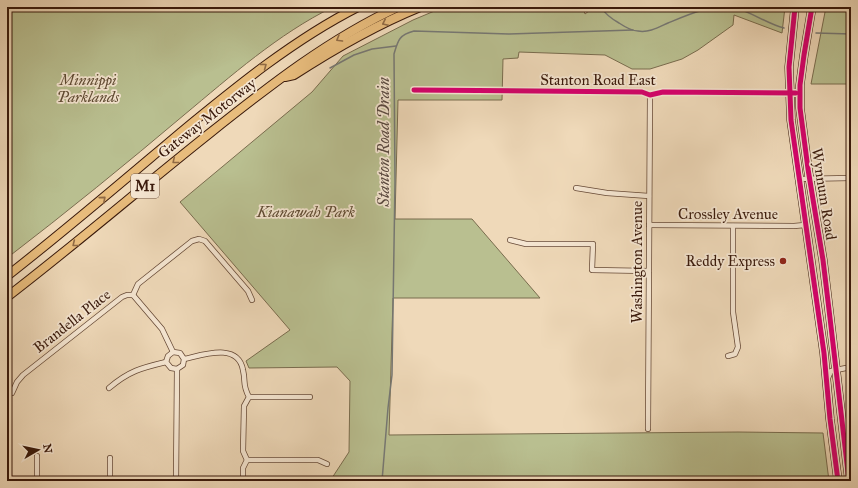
<svg xmlns="http://www.w3.org/2000/svg" width="858" height="488" viewBox="0 0 858 488" font-family="'IM FELL Great Primer',serif">
<style>
.green{fill:#b9bf90;stroke:#796c4e}
.lines{fill:none;stroke-linecap:round;stroke-linejoin:round}
.stream{stroke:#767874;stroke-width:1.5}
.street-casing{stroke:#664936;stroke-width:6}
.primary-casing{stroke:#39190b;stroke-width:9}
.highway-casing{stroke:#39190b;stroke-width:10}
.street{stroke:#f5e6d2;stroke-width:4.5}
.primary{stroke:#e8bc7c;stroke-width:7}
.highway{stroke:#e8bc7c;stroke-width:8}
.cycleway-casing{stroke:#f5e6d2;stroke-width:8}
.cycleway{stroke:#d6006c;stroke-width:5}
.oneway{stroke:#906a44}
.poi-dot{fill:#8f2418;stroke:#f5e6d2;stroke-width:1.5}
.labels{text-anchor:middle;stroke-width:3.5;stroke-linejoin:round;paint-order:stroke}
.shield{fill:#f5e6d2;stroke:#715647;stroke-width:1}
.shield-label{font-size:14px;font-weight:bold;fill:#39190b}
.park-label{font-size:15px;font-style:italic;fill:#5f4b33;stroke:#f5e6d2}
.street-label{font-size:15px;fill:#39190b;stroke:#f5e6d2}
.poi-label{font-size:15px;fill:#39190b;stroke:#f5e6d2;text-anchor:end}
.water-label{font-size:16px;font-style:italic;fill:#584840;stroke:#f5e6d2}
</style>
<rect width="100%" height="100%" fill="#efd9b9"/>
<filter id="stains"><feTurbulence type="fractalNoise" baseFrequency=".005" numOctaves="4"/><feColorMatrix values="0 0 0 0 .2 0 0 0 0 .09 0 0 0 0 .02 0 0 0 .5 -.17"/></filter>
<radialGradient id="worn" r=".72"><stop offset=".6" stop-color="#630" stop-opacity="0"/><stop offset="1" stop-color="#630" stop-opacity=".3"/></radialGradient>
<g class="green">
<path d="M7 7H333C278 34 231 76 184 115 126 164 67 212 7 258Z"/>
<polygon points="444,7 583,7 585,14 594,7 785,7 782,33 734,15 733,25 698,50 682,59 650,69 632,69 605,55 519,52 518,58 503,59 502,100 398,100 395,219 472,219 540,298 393,298 389,435 738,432 823,433 829,481 330,481 349,452 350,381 337,367 249,368 246,361 290,330 180,202 312,92 343,56 413,20"/>
<polygon points="826,7 851,7 851,84 811,84"/>
</g>
<g class="lines">
<g class="stream">
<path d="M601 7C605 14 612 19 619 23 625 27 631 31 638 31 649 33 659 27 668 23 687 15 711 4 733 8 750 10 766 24 784 28"/>
<polyline points="816,33 851,34"/>
<polyline points="330,68 354,55 372,49 396,46"/>
<path d="M382 481 388 408 392 375 395 182 394 54C398 40 399 35 414 31L509 34 633 30"/>
</g>
<defs>
<g id="street">
<polyline points="414,90 642,92 650,95 663,92 800,93"/>
<polyline points="798,179 851,178"/>
<polyline points="576,188 607,193 649,196"/>
<polyline points="649,225 794,226 805,225"/>
<polyline points="510,240 526,244 593,244 592,270 649,271"/>
<polyline points="133,295 162,329 173,352"/>
<polygon points="173,352 180,353 184,359 183,365 177,369 171,368 166,362 168,356"/>
<polyline points="728,356 735,354 738,347 733,312 733,226"/>
<path d="M184 359C203 355 238 342 243 370 246 383 242 384 249 397L244 406 243 451 247 460 243 468V481"/>
<polyline points="827,380 831,371 851,367"/>
<path d="M109 388C129 371 141 368 166 362"/>
<polyline points="12,393 17,382 23,375 122,297 127,295 133,295 138,284 192,241 199,239 205,241 248,291 252,300"/>
<polyline points="249,397 310,397"/>
<polyline points="648,429 650,95"/>
<polyline points="247,460 318,460 327,464"/>
<polyline points="37,481 37,456"/>
<polyline points="110,481 110,458"/>
<polyline points="176,481 177,369"/>
</g>
<g id="primary">
<polyline points="795,7 789,67 791,120 824,353 830,419 838,481"/>
<polyline points="812,7 804,55 800,85 800,108 808,169 823,260 830,318 849,481"/>
</g>
<g id="highway">
<path d="M285 77 294 75C334 49 376 25 420 7"/>
<path d="M7 276C66 230 123 181 180 133 236 87 293 40 358 7"/>
<path d="M7 297C76 244 142 187 210 133 269 86 329 39 398 7"/>
</g>
</defs>
<use href="#street" class="street-casing"/>
<use href="#primary" class="primary-casing"/>
<use href="#highway" class="highway-casing"/>
<use href="#street" class="street"/>
<use href="#primary" class="primary"/>
<use href="#highway" class="highway"/>
<defs>
<g id="cycleway">
<polyline points="795,7 789,67 791,120 824,353 830,419 838,481"/>
<polyline points="812,7 804,55 800,85 800,108 808,169 823,260 830,318 849,481"/>
<polyline points="414,90 642,92 650,95 663,92 796,93"/>
</g>
</defs>
<use href="#cycleway" class="cycleway-casing"/>
<use href="#cycleway" class="cycleway"/>
</g>
<defs><path id="oneway-chevron" d="M-2-3.5L2.5 0L-2 3.5" fill="none" stroke-width="1.6" stroke-linecap="round" stroke-linejoin="round"/></defs>
<g class="oneway">
<use href="#oneway-chevron" transform="translate(385 23) rotate(155)"/>
<use href="#oneway-chevron" transform="translate(339 39) rotate(150)"/>
<use href="#oneway-chevron" transform="translate(264 66) rotate(-37)"/>
<use href="#oneway-chevron" transform="translate(175 161) rotate(141)"/>
<use href="#oneway-chevron" transform="translate(103 199) rotate(-40)"/>
<use href="#oneway-chevron" transform="translate(75 244) rotate(141)"/>
</g>
<circle class="poi-dot" cx="783" cy="261" r="4"/>
<g class="labels">
<rect class="shield" x="131" y="174" width="28" height="24" rx="3"/>
<g class="shield-label">
<text x="145" y="191">M1</text>
</g>
<g class="park-label">
<text x="88" y="85">Minnippi<tspan x="88" dy="17">Parklands</tspan></text>
<text x="306" y="217">Kianawah Park</text>
</g>
<g class="street-label">
<text x="598" y="85">Stanton Road East</text>
<text transform="translate(207 118) rotate(-38)" y="5">Gateway Motorway</text>
<text transform="translate(824 194) rotate(81)" y="5">Wynnum Road</text>
<text x="728" y="219">Crossley Avenue</text>
<text transform="translate(637 262) rotate(-90)" y="5">Washington Avenue</text>
<text transform="translate(72 321) rotate(-38)" y="5">Brandella Place</text>
</g>
<g class="poi-label">
<text x="775" y="266">Reddy Express</text>
</g>
<g class="water-label">
<text transform="translate(383 142) rotate(-90)" y="6">Stanton Road Drain</text>
</g>
</g>
<rect width="858" height="488" fill="none" stroke="#efd9b9" stroke-width="24"/>
<rect x="8" y="8" width="842" height="472" fill="none" stroke="#39190b" stroke-width="2"/>
<rect x="12" y="12" width="834" height="464" fill="none" stroke="#39190b"/>
<g transform="translate(38 450) rotate(81)" stroke="#f5e6d2" stroke-width="3" paint-order="stroke">
<path d="M0-3L7 15L0 10L-7 15Z" fill="#39190b"/>
<text y="-6" font-size="11" font-weight="bold" text-anchor="middle" fill="#39190b">N</text>
</g>
<rect width="100%" height="100%" filter="url(#stains)"/>
<rect width="100%" height="100%" fill="url(#worn)"/>
</svg>
